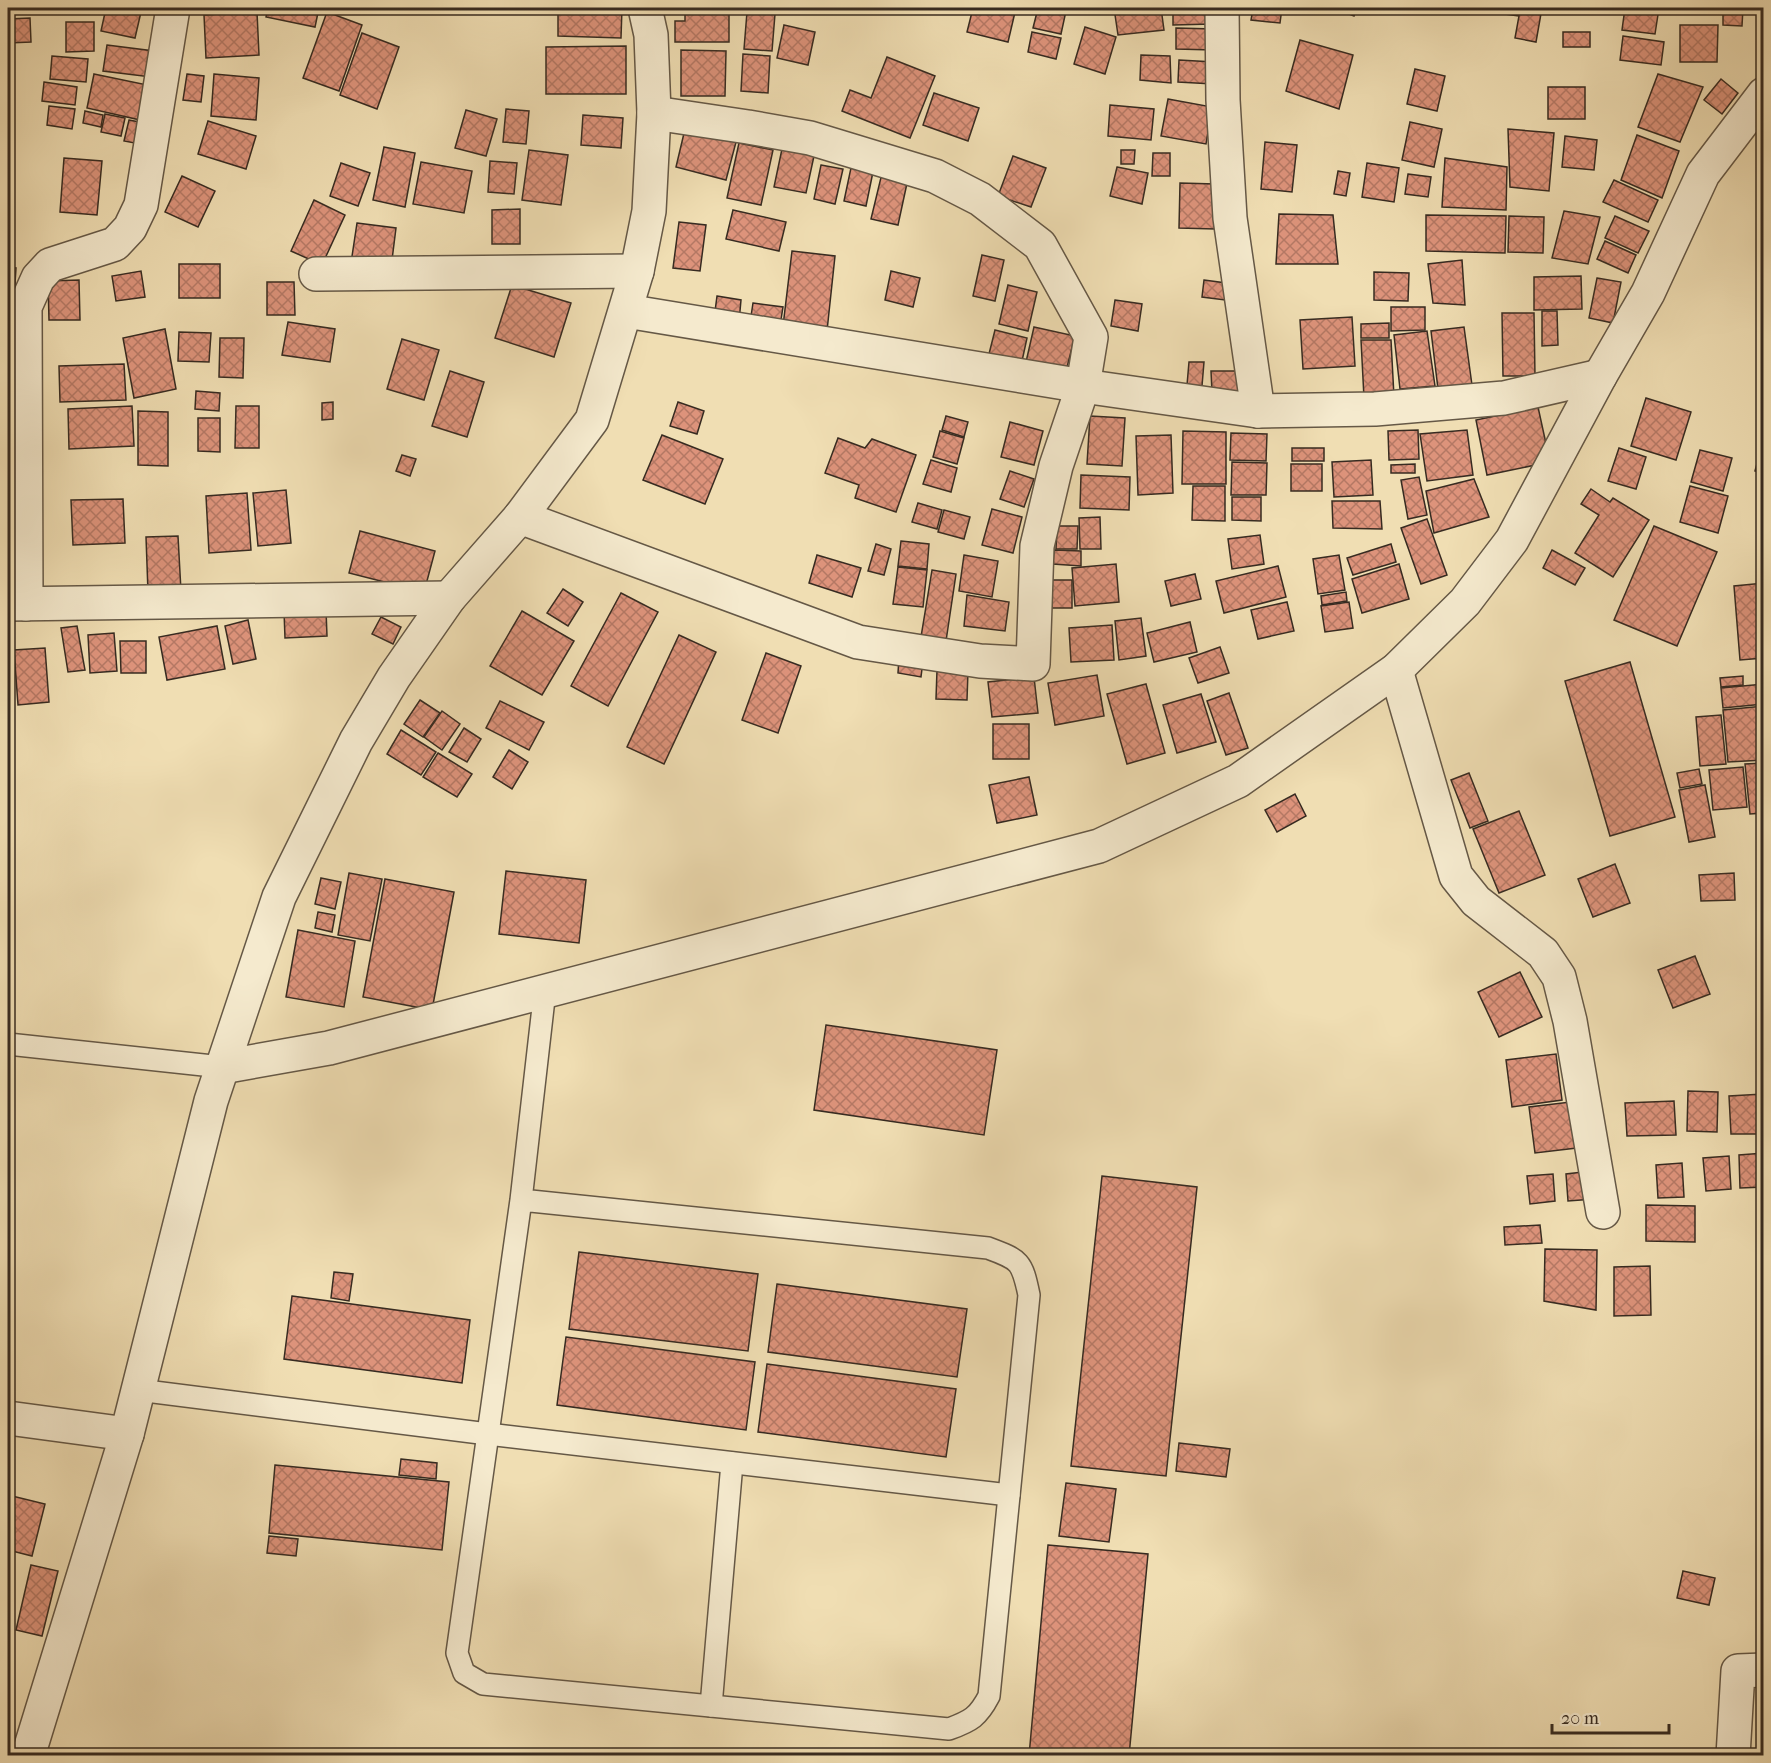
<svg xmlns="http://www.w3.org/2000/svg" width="1771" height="1763" viewBox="0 0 1771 1763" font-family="'IM FELL French Canon',serif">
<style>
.building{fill:url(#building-cross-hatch);stroke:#372b21;stroke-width:1.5}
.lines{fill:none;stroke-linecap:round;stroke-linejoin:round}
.lane-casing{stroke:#655846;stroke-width:24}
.street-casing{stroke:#655846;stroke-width:36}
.lane{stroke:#f5eace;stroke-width:21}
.street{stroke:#f5eace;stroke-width:33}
</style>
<defs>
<pattern id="building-cross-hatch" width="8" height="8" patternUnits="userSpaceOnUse" patternTransform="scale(1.5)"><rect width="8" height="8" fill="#dd937b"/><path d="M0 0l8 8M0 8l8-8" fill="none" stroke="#b47864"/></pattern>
</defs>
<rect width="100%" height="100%" fill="#f0deb3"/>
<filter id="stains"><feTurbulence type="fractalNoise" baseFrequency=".00333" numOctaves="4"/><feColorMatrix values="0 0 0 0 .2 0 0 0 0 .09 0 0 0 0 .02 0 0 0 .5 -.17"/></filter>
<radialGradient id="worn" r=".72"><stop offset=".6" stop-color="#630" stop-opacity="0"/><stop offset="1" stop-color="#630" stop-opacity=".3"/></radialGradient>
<g class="building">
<rect x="8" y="8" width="21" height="5"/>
<polygon points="67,8 97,8 96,14 66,12"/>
<polygon points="106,8 122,8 141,12 135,38 101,31"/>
<polygon points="268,8 319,8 315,27 266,17"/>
<polygon points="558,8 622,8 621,38 558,36"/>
<polygon points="685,8 729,8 729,42 675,42 675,21 685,21"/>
<polygon points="973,8 1016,8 1008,42 967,32"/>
<polygon points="1038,8 1066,11 1061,34 1033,28"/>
<polygon points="1114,8 1161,8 1164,30 1118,35"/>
<polygon points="1173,8 1212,8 1212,24 1173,25"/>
<polygon points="1253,8 1282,8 1280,23 1251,20"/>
<polygon points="1334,8 1357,8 1354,16"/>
<polygon points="1483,8 1542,8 1536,42 1515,38 1519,16 1482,11"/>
<polygon points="1625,8 1659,8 1655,34 1622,30"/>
<polygon points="1723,8 1743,8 1742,26 1723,25"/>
<polygon points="257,12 259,55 206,58 204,15"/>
<polygon points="327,12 362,25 339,91 303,78"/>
<polygon points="747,12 775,14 772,51 744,49"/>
<polygon points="30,18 31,42 8,43 8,19"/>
<polygon points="66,22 94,22 94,51 66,52"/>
<polygon points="784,25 815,32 808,65 777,58"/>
<polygon points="1680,25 1718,25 1717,62 1680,62"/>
<polygon points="1085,27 1116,37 1105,74 1074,64"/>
<polygon points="1176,28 1214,29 1213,50 1176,49"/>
<polygon points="1032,32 1061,38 1056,59 1028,52"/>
<rect x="1563" y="32" width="27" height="15"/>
<polygon points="362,33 399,47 377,109 340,95"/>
<polygon points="1623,36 1664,42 1661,65 1620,60"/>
<polygon points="1300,40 1353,55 1339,109 1286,91"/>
<polygon points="107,45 154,51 151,77 103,71"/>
<polygon points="626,46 626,94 546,94 546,47"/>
<polygon points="681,50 726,51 725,96 681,96"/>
<polygon points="743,54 770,56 768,93 741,91"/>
<polygon points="1141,55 1170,56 1171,83 1140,80"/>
<polygon points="52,56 88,59 86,82 50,79"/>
<polygon points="887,57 935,76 910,138 842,111 850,90 871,98"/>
<polygon points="1179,60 1214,62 1213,84 1178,82"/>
<polygon points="1415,69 1445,76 1437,111 1407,104"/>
<polygon points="94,74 157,87 149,122 87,108"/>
<polygon points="187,74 204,76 201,102 183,100"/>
<polygon points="214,74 259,78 256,120 211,116"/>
<polygon points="1658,74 1703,87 1680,142 1638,127"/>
<polygon points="1721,79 1738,93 1722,114 1704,100"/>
<polygon points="44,82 77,87 75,105 42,101"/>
<rect x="1548" y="87" width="37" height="32"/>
<polygon points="934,93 979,108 968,141 923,125"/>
<polygon points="1168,99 1212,107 1206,144 1161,136"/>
<polygon points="1110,105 1154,109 1151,140 1108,136"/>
<polygon points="49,106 75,109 72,129 47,125"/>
<polygon points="506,109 529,111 526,144 503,142"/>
<polygon points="466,110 497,119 486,156 455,148"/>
<polygon points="85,111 103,115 101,127 83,123"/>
<polygon points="105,114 125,118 121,136 101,132"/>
<polygon points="583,115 623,118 621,148 581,145"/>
<polygon points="129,120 150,124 145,145 124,141"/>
<polygon points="208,121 256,136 246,169 198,154"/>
<polygon points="1410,122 1442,129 1434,167 1402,160"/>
<polygon points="685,129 736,142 726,180 676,167"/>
<polygon points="1508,129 1554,133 1549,191 1510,187"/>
<polygon points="1637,135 1679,151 1662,198 1621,180"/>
<polygon points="1565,136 1597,140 1594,170 1562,167"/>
<polygon points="1265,142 1297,145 1292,192 1261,189"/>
<polygon points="739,143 773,150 761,205 727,198"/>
<polygon points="384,147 415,153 405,207 373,200"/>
<polygon points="782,149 814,156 806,193 774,187"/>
<polygon points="529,150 568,155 561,205 522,200"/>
<polygon points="1121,150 1135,150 1134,164 1121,164"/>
<polygon points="1153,153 1170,153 1170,176 1152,176"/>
<polygon points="1013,156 1046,168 1031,207 998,196"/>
<polygon points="64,158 102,161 97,215 60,212"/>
<polygon points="1445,158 1507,167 1506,210 1442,207"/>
<polygon points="490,161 517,163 514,194 488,192"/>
<polygon points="421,162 472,171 464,213 413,204"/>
<polygon points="341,163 370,173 358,206 330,196"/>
<polygon points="852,163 874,167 866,206 844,201"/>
<polygon points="1367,163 1399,168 1394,202 1362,197"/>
<polygon points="821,165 843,169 835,204 814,199"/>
<polygon points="1117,167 1148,173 1142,204 1110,196"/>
<polygon points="883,169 909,174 898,225 871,219"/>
<polygon points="1338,171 1350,173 1346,196 1334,194"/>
<polygon points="1408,174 1431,177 1428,197 1405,194"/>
<polygon points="182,176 215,191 198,227 165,212"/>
<polygon points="1614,180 1658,200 1648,222 1603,202"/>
<polygon points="1180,183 1215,184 1215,229 1179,228"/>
<polygon points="314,200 345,215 322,265 291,251"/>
<polygon points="520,209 520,244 492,244 492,210"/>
<polygon points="733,210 786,222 779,251 726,239"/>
<polygon points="1564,211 1600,217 1588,264 1552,258"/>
<polygon points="1279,214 1333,215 1338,264 1276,264"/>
<polygon points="1426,215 1506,216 1505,253 1426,251"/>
<polygon points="1509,216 1544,217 1543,253 1508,252"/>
<polygon points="1615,216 1649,231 1638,253 1605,238"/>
<polygon points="679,222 706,225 700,271 673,268"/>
<polygon points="357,223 396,228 391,268 351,263"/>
<polygon points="1605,241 1636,255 1628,273 1597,259"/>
<polygon points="792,251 835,256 827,331 783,326"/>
<polygon points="982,255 1004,260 995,301 973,296"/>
<polygon points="1462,260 1465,305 1433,303 1428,264"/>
<rect x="179" y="264" width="41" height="34"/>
<polygon points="8,267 16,268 14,299 8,299"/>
<polygon points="141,271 145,297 116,301 112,276"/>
<polygon points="891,271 920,278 913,307 885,300"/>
<polygon points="1374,272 1409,273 1408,301 1374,300"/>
<polygon points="1581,276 1582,309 1534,310 1534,277"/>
<polygon points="1597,278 1621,282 1613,323 1589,318"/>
<polygon points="79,280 80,320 49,320 48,281"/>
<polygon points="1204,280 1226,283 1225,300 1202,297"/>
<polygon points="267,282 294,282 295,315 267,315"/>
<polygon points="512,285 571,303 554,357 495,338"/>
<polygon points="1008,285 1037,292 1028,331 999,324"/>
<polygon points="717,296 741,300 739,322 714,319"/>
<polygon points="1115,300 1142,304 1138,331 1111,326"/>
<polygon points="753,303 783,307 780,326 750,323"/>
<polygon points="1391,307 1425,307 1425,330 1391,331"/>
<polygon points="1542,311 1557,311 1558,345 1542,346"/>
<polygon points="1502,313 1534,313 1535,376 1503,376"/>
<polygon points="1352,317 1355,366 1303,369 1300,320"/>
<polygon points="288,322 335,329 330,362 282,355"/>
<polygon points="1389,323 1389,338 1361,338 1361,324"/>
<polygon points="1034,327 1075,336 1066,371 1026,362"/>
<polygon points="1464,327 1472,385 1438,389 1431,331"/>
<polygon points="165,329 176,389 134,398 123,338"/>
<polygon points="995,330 1027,338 1022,361 989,354"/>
<polygon points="1427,331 1435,386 1400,389 1394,335"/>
<polygon points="179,332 211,333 209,362 178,361"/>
<polygon points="220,338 244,338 243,378 219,377"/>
<polygon points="402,339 439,350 424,400 387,389"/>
<polygon points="1361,340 1391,340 1394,397 1364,398"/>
<polygon points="1189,362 1204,362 1202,386 1187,385"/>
<polygon points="124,364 126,400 60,402 59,366"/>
<polygon points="450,371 484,382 467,437 432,426"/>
<polygon points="1211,371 1242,371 1243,391 1212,392"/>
<polygon points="196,391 220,393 219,411 195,409"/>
<polygon points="1646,398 1691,412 1676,460 1631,446"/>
<polygon points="333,402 333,419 322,420 322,403"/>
<polygon points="678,402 704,411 697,434 670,426"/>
<polygon points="132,406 134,446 69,449 68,409"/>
<polygon points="236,406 259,406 259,448 235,448"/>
<polygon points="1538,407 1550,462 1487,475 1476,420"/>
<polygon points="138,411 168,412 168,466 138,465"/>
<polygon points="946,416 968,422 964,437 942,430"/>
<polygon points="1090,416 1125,418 1122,466 1087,464"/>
<polygon points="198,418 220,418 220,452 198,451"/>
<polygon points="1010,422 1043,431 1034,465 1001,457"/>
<polygon points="1418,430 1419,459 1389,460 1388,431"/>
<polygon points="1467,430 1473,475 1427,481 1420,434"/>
<polygon points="940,431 964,438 957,464 933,457"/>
<polygon points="1183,431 1226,432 1226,484 1182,484"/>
<polygon points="1231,433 1267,434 1266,461 1230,460"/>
<polygon points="662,435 723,459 705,504 643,480"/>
<polygon points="1171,435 1173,493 1138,495 1136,436"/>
<polygon points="838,438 865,448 872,439 916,455 896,512 855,498 859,485 825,473"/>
<polygon points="1764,438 1764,473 1755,471"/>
<rect x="1292" y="448" width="32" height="13"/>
<polygon points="1619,448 1646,457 1636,489 1608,481"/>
<polygon points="1700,450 1732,458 1723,491 1691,482"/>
<polygon points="402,455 416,459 410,476 396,471"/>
<polygon points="931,460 957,468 951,492 923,484"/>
<polygon points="1371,460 1373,495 1334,497 1332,462"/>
<polygon points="1232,462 1267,463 1266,495 1231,495"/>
<rect x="1291" y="464" width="31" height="27"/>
<polygon points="1415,464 1415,473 1391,473 1391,465"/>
<polygon points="1010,471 1034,479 1024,507 1000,499"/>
<polygon points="1081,475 1130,477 1129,510 1080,508"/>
<polygon points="1419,477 1427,515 1408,519 1401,480"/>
<polygon points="1474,479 1489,517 1434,533 1426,491"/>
<polygon points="1193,486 1225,486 1225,521 1192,520"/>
<polygon points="1690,486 1728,496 1718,533 1680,522"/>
<polygon points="1591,489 1610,502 1613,498 1649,520 1613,577 1575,553 1599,515 1581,504"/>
<polygon points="286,490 291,543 258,546 253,493"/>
<polygon points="247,493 251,550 209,553 206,496"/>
<polygon points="1232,497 1261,497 1261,521 1232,520"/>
<polygon points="123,499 125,543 73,545 71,500"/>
<polygon points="1332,501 1380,501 1382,529 1333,528"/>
<polygon points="918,503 942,510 937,529 912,522"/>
<polygon points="992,509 1022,517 1013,553 982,545"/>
<polygon points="944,510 970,517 964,539 938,532"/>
<polygon points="1100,517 1101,549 1080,549 1079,518"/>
<polygon points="1427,519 1447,575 1421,584 1401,528"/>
<polygon points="1057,526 1078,526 1077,549 1056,549"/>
<polygon points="1654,526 1717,552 1677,646 1614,620"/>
<polygon points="360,531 435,551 424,592 349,573"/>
<polygon points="1260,535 1264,564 1232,569 1228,539"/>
<polygon points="178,536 181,591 148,592 146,537"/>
<polygon points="901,541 929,544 927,569 898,566"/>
<polygon points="876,544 891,549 884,575 868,571"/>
<polygon points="1391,544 1396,562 1353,575 1347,558"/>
<polygon points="1054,550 1081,551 1081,566 1053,564"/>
<polygon points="1552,550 1585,568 1575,585 1543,568"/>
<polygon points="817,555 861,568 852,597 809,583"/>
<polygon points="964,555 998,561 992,597 959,591"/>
<polygon points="1339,555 1345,590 1318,594 1313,559"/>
<polygon points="1116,564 1119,602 1075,606 1072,568"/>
<polygon points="1399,564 1409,599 1362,613 1352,579"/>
<polygon points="1278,566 1286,597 1224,613 1216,581"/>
<polygon points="898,567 927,570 923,607 893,604"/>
<polygon points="932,570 956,574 946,641 921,637"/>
<polygon points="1195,574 1201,599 1171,606 1165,581"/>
<rect x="1052" y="580" width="20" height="28"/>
<polygon points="1764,583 1764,658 1740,660 1734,586"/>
<polygon points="563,589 583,602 568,626 547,613"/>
<polygon points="1346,592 1347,601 1322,605 1321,596"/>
<polygon points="621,593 658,612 608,706 571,686"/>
<polygon points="967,595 1009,602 1005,631 964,626"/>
<polygon points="1287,602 1294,631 1258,639 1251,610"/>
<polygon points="1349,602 1353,628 1325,632 1321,606"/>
<polygon points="326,610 327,636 285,638 284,611"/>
<polygon points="522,611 574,641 542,695 490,666"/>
<polygon points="381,617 401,627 393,644 372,634"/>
<polygon points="1141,618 1146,656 1119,660 1115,621"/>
<polygon points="248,620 256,659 233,664 225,626"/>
<polygon points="1190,622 1197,652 1154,662 1147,633"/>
<polygon points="1112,625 1114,660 1071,662 1069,628"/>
<polygon points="77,626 85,670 68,672 61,628"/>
<polygon points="217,626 225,669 167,680 159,637"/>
<polygon points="114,633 117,671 90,673 88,635"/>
<polygon points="679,635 716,652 664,764 627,747"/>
<polygon points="120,641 146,641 146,673 121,673"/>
<polygon points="1220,647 1229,673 1198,683 1189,658"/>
<polygon points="45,648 49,702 18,705 14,650"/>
<polygon points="766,653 801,666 778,733 742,720"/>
<polygon points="899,658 923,661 921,677 898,673"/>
<polygon points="1630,662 1675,817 1610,836 1565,681"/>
<polygon points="937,670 968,671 967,700 936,699"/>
<polygon points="1097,675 1104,716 1055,725 1048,683"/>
<polygon points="1743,676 1743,685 1721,687 1720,678"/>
<polygon points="1034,677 1038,713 992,717 988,682"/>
<polygon points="1146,684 1165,753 1127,764 1107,694"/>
<polygon points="1764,684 1764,704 1723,708 1721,688"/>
<polygon points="1229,693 1248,748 1226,755 1207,701"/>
<polygon points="1201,694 1216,742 1177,753 1163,705"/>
<polygon points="420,700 440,713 423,737 404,724"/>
<polygon points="500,701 544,722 529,750 486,728"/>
<polygon points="1764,706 1764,760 1728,762 1723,710"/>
<polygon points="442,711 460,724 442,750 424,737"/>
<polygon points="1721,715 1726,764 1700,766 1696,717"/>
<rect x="993" y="724" width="36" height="35"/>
<polygon points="464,728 481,739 467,762 449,752"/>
<polygon points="401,730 436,752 421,775 387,754"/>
<polygon points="509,750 528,762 512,789 493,777"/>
<polygon points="438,753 472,774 457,797 423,777"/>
<polygon points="1764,763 1764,813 1750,814 1745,764"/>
<polygon points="1743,767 1747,807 1713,810 1709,770"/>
<polygon points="1699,769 1702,784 1680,788 1677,773"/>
<polygon points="1469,773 1488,821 1470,828 1451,780"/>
<polygon points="1029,777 1037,815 997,823 989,785"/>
<polygon points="1705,785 1715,837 1689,842 1679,790"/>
<polygon points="1295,794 1306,816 1277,832 1265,810"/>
<polygon points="1519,811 1545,875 1499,893 1473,829"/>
<polygon points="1615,864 1630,903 1593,917 1578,879"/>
<polygon points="506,871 586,880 579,943 499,934"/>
<polygon points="349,873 382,879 370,941 338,935"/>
<polygon points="1734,873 1735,900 1701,901 1699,875"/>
<polygon points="321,878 341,882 335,909 315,904"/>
<polygon points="385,879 454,892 432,1010 363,997"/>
<polygon points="318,912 335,915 332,932 315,928"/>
<polygon points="298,930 355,941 344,1007 286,997"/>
<polygon points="1695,956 1710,994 1673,1008 1658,970"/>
<polygon points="1520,972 1542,1017 1499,1037 1478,992"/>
<polygon points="826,1025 997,1050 984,1135 814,1110"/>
<polygon points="1556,1054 1562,1100 1512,1107 1506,1060"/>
<polygon points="1688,1091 1718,1092 1717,1132 1687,1131"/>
<polygon points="1763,1094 1764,1134 1731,1134 1729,1096"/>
<polygon points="1579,1101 1585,1147 1535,1153 1529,1107"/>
<polygon points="1674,1101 1676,1135 1627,1136 1625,1103"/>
<polygon points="1764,1153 1764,1187 1740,1188 1739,1155"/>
<polygon points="1729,1156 1731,1189 1706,1191 1703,1158"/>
<polygon points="1682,1163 1684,1197 1658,1198 1656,1165"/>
<polygon points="1591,1171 1594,1199 1568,1201 1566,1174"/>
<polygon points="1553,1174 1555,1201 1530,1204 1527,1176"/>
<polygon points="1102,1176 1197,1187 1166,1476 1071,1466"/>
<polygon points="1646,1205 1695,1206 1695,1242 1646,1241"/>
<polygon points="1540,1225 1542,1243 1505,1245 1504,1227"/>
<polygon points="1545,1249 1597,1250 1596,1310 1544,1301"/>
<polygon points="579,1252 758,1274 748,1351 569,1329"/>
<polygon points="1650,1266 1651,1315 1614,1316 1614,1267"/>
<polygon points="334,1272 353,1274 349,1301 331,1298"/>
<polygon points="777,1284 967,1309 957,1377 768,1352"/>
<polygon points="292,1296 470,1320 462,1383 284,1359"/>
<polygon points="566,1337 755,1362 746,1430 557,1405"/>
<polygon points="767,1364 956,1389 946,1457 758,1432"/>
<polygon points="1179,1443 1230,1449 1226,1477 1176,1471"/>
<polygon points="401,1459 437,1463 436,1479 399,1475"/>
<polygon points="275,1465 449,1482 442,1550 269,1533"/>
<polygon points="1066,1483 1116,1489 1109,1542 1059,1536"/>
<polygon points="8,1495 45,1504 32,1556 8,1550"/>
<polygon points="269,1536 298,1539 296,1556 267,1553"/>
<polygon points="1048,1545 1148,1554 1129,1756 1029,1756"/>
<polygon points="31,1565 58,1571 42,1636 16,1630"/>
<polygon points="1683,1571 1715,1578 1709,1605 1677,1598"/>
</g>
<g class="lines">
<defs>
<g id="lane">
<polyline points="8,1044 222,1067"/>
<path d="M521 1200 988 1248C1020 1260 1022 1261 1029 1295L989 1696C978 1717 971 1721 949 1729L483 1684 464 1673 457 1653 521 1200 545 990"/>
<polyline points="138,1390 488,1434 1009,1495"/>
<polyline points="711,1706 732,1463"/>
</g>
<g id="street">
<polyline points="1222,8 1223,100 1230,218 1258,411"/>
<polyline points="316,274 637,271"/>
<polyline points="626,311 1083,386 1258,411 1375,409 1504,398 1600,376"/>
<polyline points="520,517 858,642 980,661 1033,664 1037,546 1056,466 1083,386 1091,337 1040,245 980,199 935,176 810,138 748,127 654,113"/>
<polyline points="8,604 449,598"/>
<polyline points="26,604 25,307 38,278 50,265 115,244 130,228 141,205 173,8"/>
<polyline points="1396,670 1456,876 1476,901 1543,953 1559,977 1570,1021 1603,1212"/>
<polyline points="222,1067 329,1048 1099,846 1238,781 1396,670 1465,602 1512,540 1600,376 1648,293 1703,174 1764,94"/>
<polyline points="8,1418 127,1434"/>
<polyline points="28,1756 127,1434 211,1101 279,897 356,741 394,677 449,598 520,517 592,420 637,271 649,211 654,113 651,35 645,8"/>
<polyline points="1733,1756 1738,1671 1764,1670"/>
</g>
</defs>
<use href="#lane" class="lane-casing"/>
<use href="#street" class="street-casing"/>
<use href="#lane" class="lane"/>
<use href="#street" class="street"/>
</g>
<rect width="1771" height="1763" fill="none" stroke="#f0deb3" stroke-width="30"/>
<rect x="9" y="9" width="1753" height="1745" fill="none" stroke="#372b21" stroke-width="3"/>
<rect x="15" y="15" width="1741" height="1733" fill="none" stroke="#372b21" stroke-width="1.5"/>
<path d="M1552 1724v9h117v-9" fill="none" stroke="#372b21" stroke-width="3"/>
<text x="1561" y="1724" font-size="18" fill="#372b21" stroke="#f5eace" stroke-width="4.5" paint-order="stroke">20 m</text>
<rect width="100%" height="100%" filter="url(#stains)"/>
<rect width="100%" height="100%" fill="url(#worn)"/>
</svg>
